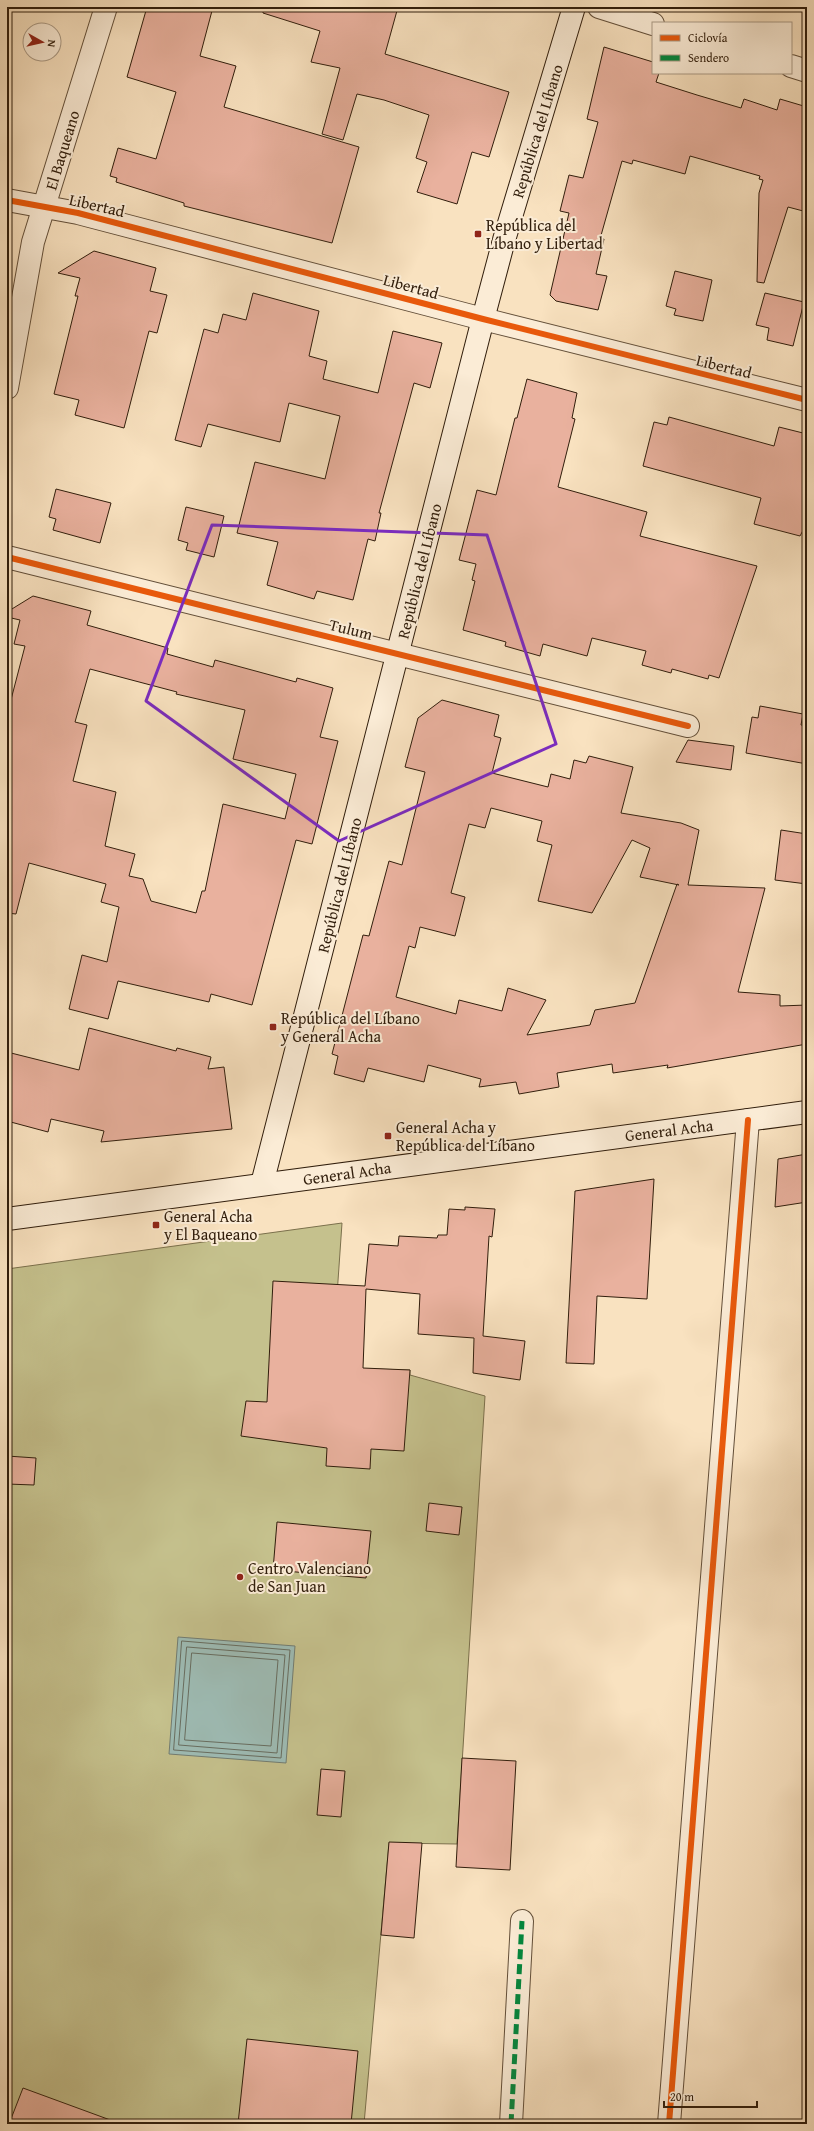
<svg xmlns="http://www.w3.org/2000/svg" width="814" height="2131" viewBox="0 0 814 2131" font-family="'Gentium Book Plus',serif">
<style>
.green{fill:#c5c18d;stroke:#7b704c}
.water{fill:#9ebdb6;stroke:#727d72}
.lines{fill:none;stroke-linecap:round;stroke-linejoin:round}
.shore{stroke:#686e61;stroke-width:1}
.building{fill:#e9b19e;stroke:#311e0c;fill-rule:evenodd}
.minor-casing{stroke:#634f39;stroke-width:24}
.secondary-casing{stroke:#311e0c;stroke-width:24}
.minor{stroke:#fbecd6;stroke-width:22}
.secondary{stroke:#fbecd6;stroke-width:22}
.quiet{stroke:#00873e;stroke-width:5;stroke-dasharray:10 5;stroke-linecap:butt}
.cycleway-casing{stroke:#fbecd6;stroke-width:8}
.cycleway{stroke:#e8590c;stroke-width:6}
.marked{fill:none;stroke:#7b2cbf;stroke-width:3;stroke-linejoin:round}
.poi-dot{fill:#8f2418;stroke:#fbecd6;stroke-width:1.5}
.labels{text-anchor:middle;stroke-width:4;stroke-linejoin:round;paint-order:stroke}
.street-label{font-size:16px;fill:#311e0c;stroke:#fbecd6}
.poi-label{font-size:16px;fill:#311e0c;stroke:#fbecd6;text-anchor:start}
</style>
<rect width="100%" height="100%" fill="#f9e2c0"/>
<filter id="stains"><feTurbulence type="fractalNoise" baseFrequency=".005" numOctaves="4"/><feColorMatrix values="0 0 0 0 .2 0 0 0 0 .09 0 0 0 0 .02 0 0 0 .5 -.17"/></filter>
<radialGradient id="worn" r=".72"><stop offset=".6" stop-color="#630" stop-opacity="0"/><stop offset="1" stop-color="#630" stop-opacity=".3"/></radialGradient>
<polygon class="green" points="342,1223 336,1310 339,1368 410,1370 410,1375 485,1396 457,1844 389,1843 364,2124 7,2124 7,1269"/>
<polygon class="water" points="178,1637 295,1646 286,1763 169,1754"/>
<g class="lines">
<g class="shore">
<polygon points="182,1641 290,1650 281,1758 174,1750"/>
<polygon points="187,1647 285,1655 277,1753 179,1745"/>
<polygon points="192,1653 278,1660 271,1746 185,1740"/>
</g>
</g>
<g class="building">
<polygon points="147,7 213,7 200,56 236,66 224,107 359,147 332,243 184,206 184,203 116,182 117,178 110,176 118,148 156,159 176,92 127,77"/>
<polygon points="263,7 398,7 385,54 509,92 489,157 472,152 457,204 417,192 427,162 416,158 429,115 384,100 357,94 343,140 322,134 340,68 311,62 320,31 263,13"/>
<polygon points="604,47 653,62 653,73 659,73 656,82 697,95 741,108 744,99 777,110 780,99 807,107 807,212 788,207 764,283 757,282 759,193 763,180 759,179 760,176 690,156 685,174 633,160 632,164 622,161 600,239 604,239 596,274 607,276 598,310 556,301 550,295 569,213 560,211 569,175 583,178 598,122 587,119"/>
<polygon points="94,251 156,268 150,291 167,295 157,333 149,331 124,428 75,415 79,400 54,394 78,296 75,296 80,278 58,273"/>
<polygon points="675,271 712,280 703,321 674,315 676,309 666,306"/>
<polygon points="253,293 319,311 309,356 327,361 323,379 378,393 393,331 442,343 430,388 414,383 379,513 381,513 375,541 368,539 353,600 317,591 314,599 267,585 278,542 237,533 255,462 325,479 340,416 289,403 280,442 208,424 201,447 175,440 204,329 218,333 223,314 246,320"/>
<polygon points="765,293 804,302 793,346 767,340 769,328 756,325"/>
<polygon points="527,379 577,393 572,418 575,419 558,487 647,512 640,536 757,566 719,678 709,675 708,679 672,669 671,673 642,665 646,651 592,638 587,656 543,644 540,656 505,646 506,642 463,630 475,581 472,580 476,564 459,560 472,510 477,490 496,495 515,418 517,418"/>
<polygon points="669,417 774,446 779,427 807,434 807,523 800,536 754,524 761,498 643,466 654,422 667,425"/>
<polygon points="56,489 111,503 100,543 53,530 56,519 49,517"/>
<polygon points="186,507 224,516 214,557 186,550 188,543 178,540"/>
<path d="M33 596 91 611 87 625 168 648 167 654 213 667 215 660 296 682 297 678 333 688 320 737 338 741 312 844 296 840 252 1005 211 994 209 1002 118 981 108 1019 69 1009 82 955 107 962 119 907 101 902 106 884 29 863 16 914 7 913V715L25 646 14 644 20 620 7 617V612ZM90 669 177 692 176 694 245 710 233 759 296 774 285 819 223 804 205 891H202L196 913 151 901 143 879 129 876 135 854 105 846 116 792 73 781 87 725 75 722Z"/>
<path d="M442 700 499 715 494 736 501 738 492 773 548 787 551 774 570 779 574 760 586 763 589 756 633 767 621 813 681 823 699 830 688 885 765 888 738 992 780 995V1006L807 1005V1044L667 1068 668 1065 613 1073 612 1064 557 1073 559 1087 519 1094 516 1082 479 1087 481 1079 428 1065 424 1082 368 1068 364 1082 334 1074 338 1056 332 1054 363 935 369 936 389 861 402 865 425 772 405 767 418 718ZM491 808 542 821 537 841 552 845 538 901 592 913 632 840 650 848 640 877 679 885 677 884 635 1003 595 1010 590 1025 527 1035 546 1000 508 988 502 1011 459 1000 456 1014 396 997 409 946 415 948 420 927 455 936 465 897 451 893 469 824 485 828Z"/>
<polygon points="760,706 803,714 801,725 807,726 807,764 746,753 752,717 758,718"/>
<polygon points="688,740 734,746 731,770 676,762"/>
<polygon points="781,830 807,834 807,884 775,880"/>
<polygon points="89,1028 176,1051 177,1048 211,1057 208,1069 224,1067 232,1129 101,1142 104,1131 51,1119 48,1132 7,1121 7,1052 79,1070"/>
<polygon points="807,1154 807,1202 775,1207 778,1159"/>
<polygon points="654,1179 647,1299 597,1296 594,1364 566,1363 575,1191"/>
<polygon points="465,1207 495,1209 492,1237 489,1236 483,1336 525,1341 520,1380 473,1373 474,1338 418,1334 420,1294 366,1289 363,1368 410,1370 404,1451 371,1449 370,1469 326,1466 327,1448 241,1436 246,1401 267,1402 273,1281 365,1286 369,1244 398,1246 399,1236 437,1238 438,1235 447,1235 449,1209 465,1210"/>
<polygon points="7,1456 36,1458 34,1485 7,1484"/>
<polygon points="429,1503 462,1507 459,1535 426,1531"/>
<polygon points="277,1522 371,1531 366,1578 273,1570"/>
<polygon points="462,1758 516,1761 510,1870 456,1867"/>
<polygon points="321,1769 345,1771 341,1817 317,1815"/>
<polygon points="389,1842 422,1843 414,1938 381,1935"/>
<polygon points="247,2039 358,2051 351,2124 238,2124"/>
<polygon points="23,2088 113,2121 112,2124 9,2124"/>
</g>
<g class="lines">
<defs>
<g id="minor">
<polyline points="599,7 653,24"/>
<polyline points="791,66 807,71"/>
<polyline points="7,200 78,213 483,319 807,400"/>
<polyline points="7,388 33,242 106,7"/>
<polyline points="7,557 688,726"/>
<polyline points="511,2124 522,1921"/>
<polyline points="669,2124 748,1120"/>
</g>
<g id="secondary">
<polyline points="262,1184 483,319 504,240 574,7"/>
<polyline points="7,1219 807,1112"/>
</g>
</defs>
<use href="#minor" class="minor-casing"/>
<use href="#secondary" class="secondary-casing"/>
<use href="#minor" class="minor"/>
<use href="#secondary" class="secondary"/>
<polyline class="quiet" points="511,2124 522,1921"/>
<defs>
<g id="cycleway">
<polyline points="7,200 78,213 483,319 807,400"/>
<polyline points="7,557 688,726"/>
<polyline points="669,2124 748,1120"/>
</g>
</defs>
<use href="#cycleway" class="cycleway-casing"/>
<use href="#cycleway" class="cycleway"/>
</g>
<path class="marked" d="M212 525 487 535 556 744 339 841 146 701Z"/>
<g class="poi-dot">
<rect x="474" y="230" width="8" height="8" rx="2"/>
<rect x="269" y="1023" width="8" height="8" rx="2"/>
<rect x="384" y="1132" width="8" height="8" rx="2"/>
<rect x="152" y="1221" width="8" height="8" rx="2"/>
<circle cx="240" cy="1577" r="4"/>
</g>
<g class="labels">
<g class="street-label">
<text transform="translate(537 131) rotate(-73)" y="6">República del Líbano</text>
<text transform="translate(62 150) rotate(-73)" y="6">El Baqueano</text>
<text transform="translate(97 205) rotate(13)" y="6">Libertad</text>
<text transform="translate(411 286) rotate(15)" y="6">Libertad</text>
<text transform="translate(724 366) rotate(14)" y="6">Libertad</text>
<text transform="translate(419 571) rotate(-76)" y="6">República del Líbano</text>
<text transform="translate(351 629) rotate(14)" y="6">Tulum</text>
<text transform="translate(339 885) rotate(-76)" y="6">República del Líbano</text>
<text transform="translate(669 1130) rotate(-7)" y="6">General Acha</text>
<text transform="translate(347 1173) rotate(-8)" y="6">General Acha</text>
</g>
<g class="poi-label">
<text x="486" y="231">República del<tspan x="486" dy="18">Líbano y Libertad</tspan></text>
<text x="281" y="1024">República del Líbano<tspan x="281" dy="18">y General Acha</tspan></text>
<text x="396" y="1133">General Acha y<tspan x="396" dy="18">República del Líbano</tspan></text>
<text x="164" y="1222">General Acha<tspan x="164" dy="18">y El Baqueano</tspan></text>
<text x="248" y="1574">Centro Valenciano<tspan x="248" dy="18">de San Juan</tspan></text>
</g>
</g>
<rect width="814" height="2131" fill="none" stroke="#f9e2c0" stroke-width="24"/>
<rect x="8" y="8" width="798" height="2115" fill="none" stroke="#311e0c" stroke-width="2"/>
<rect x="12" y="12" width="790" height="2107" fill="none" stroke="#311e0c"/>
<rect x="652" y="22" width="140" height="52" fill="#fbecd6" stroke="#aa9a85"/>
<rect x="660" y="35" width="20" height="6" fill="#e8590c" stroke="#aa9a85"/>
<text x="688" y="42" font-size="12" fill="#311e0c">Ciclovía</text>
<rect x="660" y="55" width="20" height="6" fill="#00873e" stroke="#aa9a85"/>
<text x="688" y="62" font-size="12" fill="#311e0c">Sendero</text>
<g transform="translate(42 42) rotate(98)"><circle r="19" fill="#fbecd6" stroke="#aa9a85"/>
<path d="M0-3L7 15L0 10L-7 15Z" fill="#8f2418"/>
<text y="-6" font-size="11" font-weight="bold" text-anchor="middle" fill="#311e0c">N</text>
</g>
<path d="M664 2101v6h93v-6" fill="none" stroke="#311e0c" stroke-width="2"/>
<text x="670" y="2101" font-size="12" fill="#311e0c" stroke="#fbecd6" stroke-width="3" paint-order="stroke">20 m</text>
<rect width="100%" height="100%" filter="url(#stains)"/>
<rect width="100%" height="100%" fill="url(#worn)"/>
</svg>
